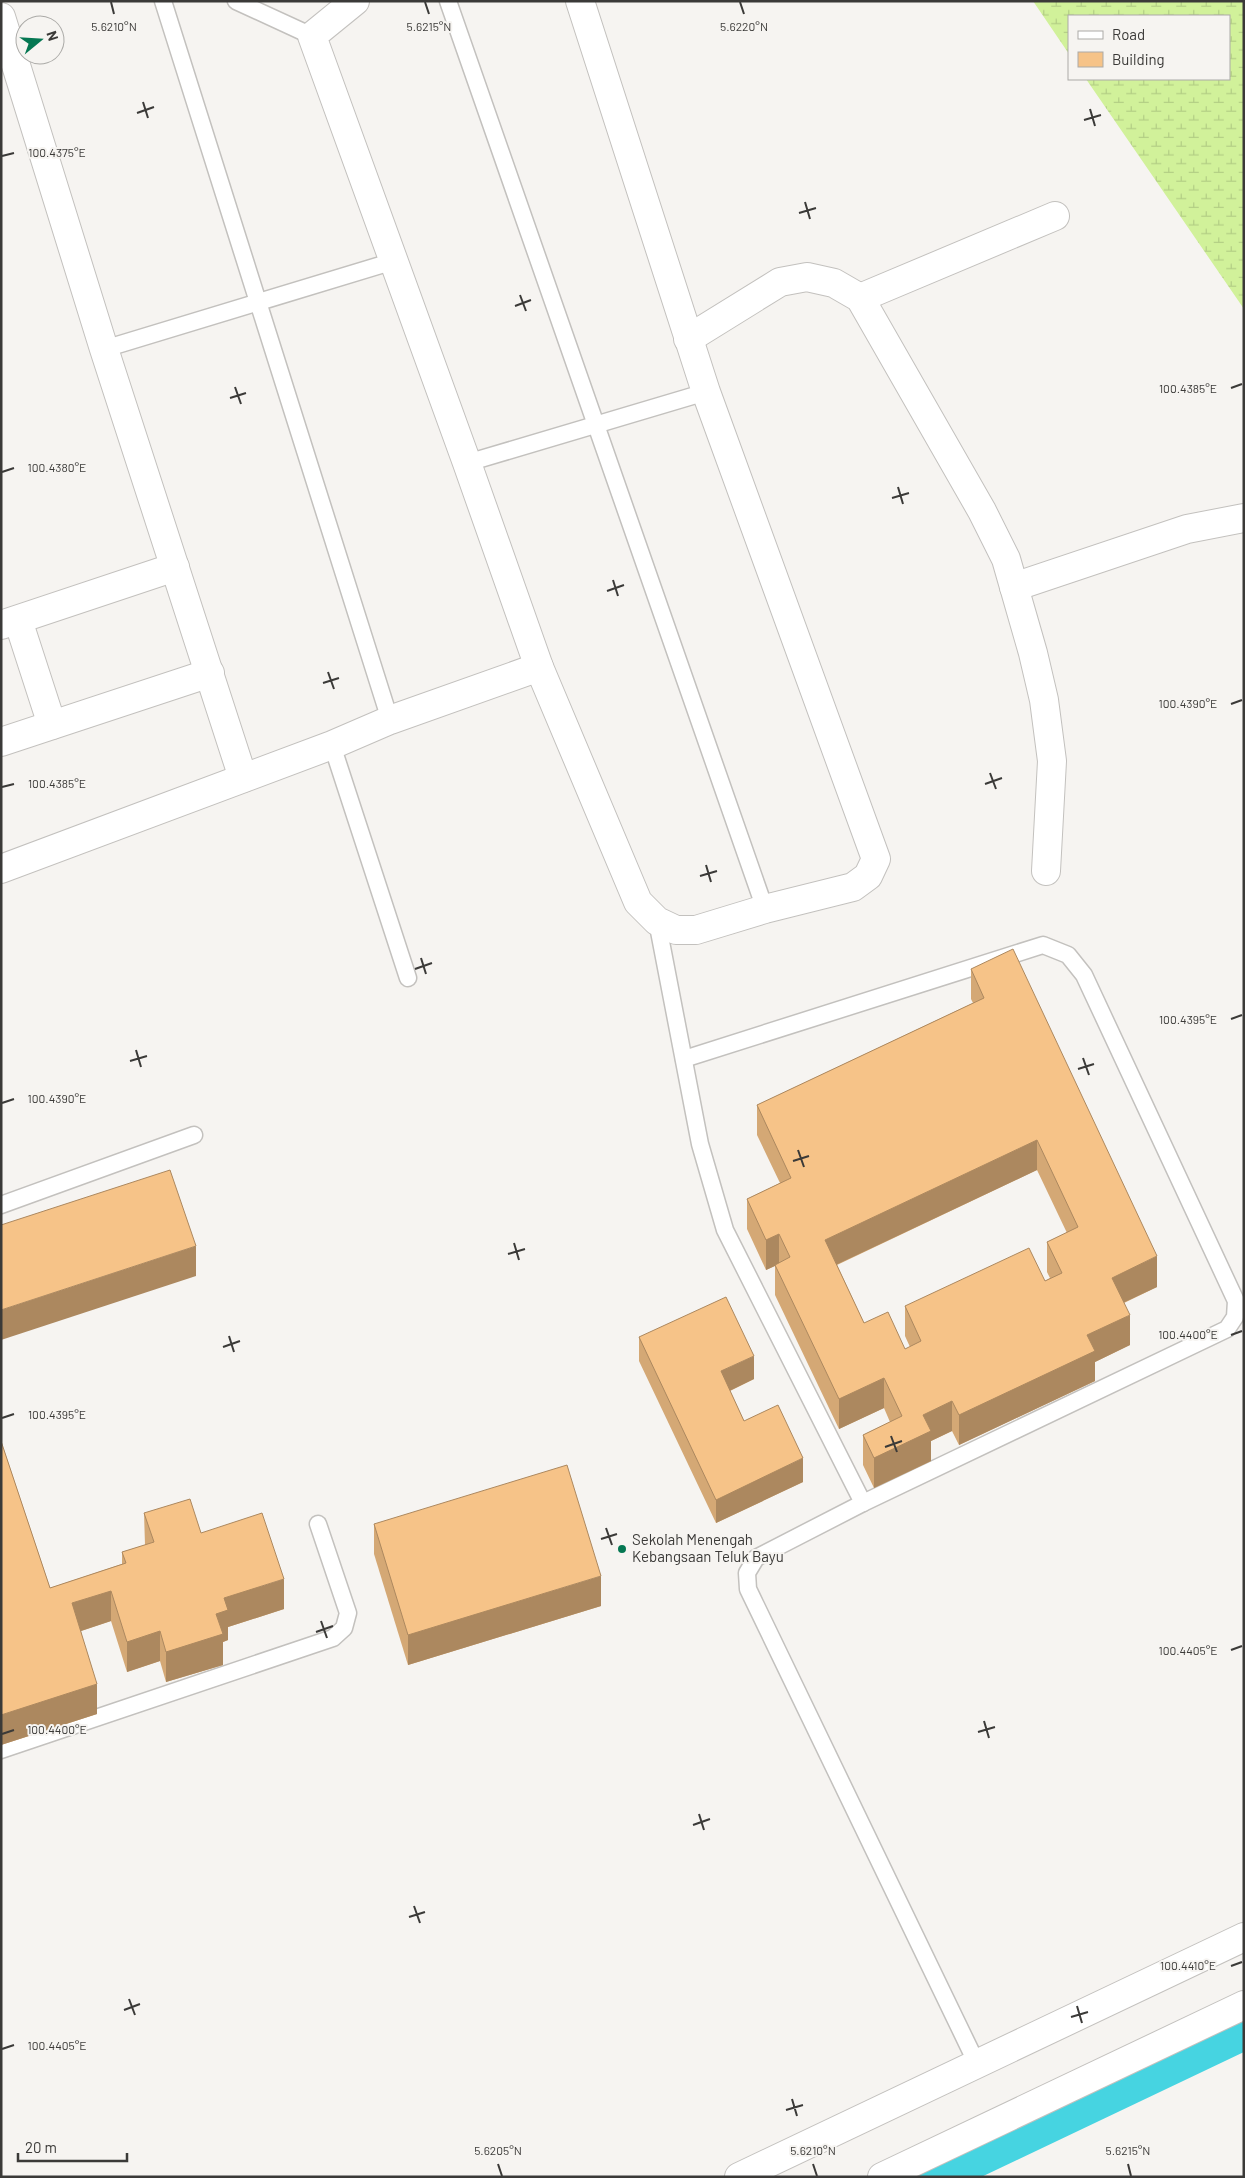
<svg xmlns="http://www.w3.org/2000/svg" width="1245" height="2178" viewBox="0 0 1245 2178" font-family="Barlow,sans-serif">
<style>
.wetland{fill:url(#wetland-marsh)}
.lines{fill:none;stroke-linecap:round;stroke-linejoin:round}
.canal{stroke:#46d4e1;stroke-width:38}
.lane-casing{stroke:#c3c1be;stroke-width:19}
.street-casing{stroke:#c3c1be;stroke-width:30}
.lane{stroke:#fff;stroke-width:16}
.street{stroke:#fff;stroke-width:28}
.wall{fill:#d4a875;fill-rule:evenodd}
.shaded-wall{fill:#ac885f}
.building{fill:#f6c388;stroke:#ac885f;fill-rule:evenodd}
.ticks{fill:none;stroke:#3b3a38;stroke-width:2}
.poi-dot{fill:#057752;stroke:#f6f4f1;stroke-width:2}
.labels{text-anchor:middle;stroke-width:4;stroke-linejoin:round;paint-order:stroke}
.poi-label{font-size:15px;fill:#3b3a38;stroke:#f6f4f1;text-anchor:start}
.ticks-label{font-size:12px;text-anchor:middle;fill:#3b3a38;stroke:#f6f4f1;stroke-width:4;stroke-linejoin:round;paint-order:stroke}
</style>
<defs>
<pattern id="wetland-marsh" width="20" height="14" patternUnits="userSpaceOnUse" patternTransform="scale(1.25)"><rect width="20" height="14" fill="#d1f19a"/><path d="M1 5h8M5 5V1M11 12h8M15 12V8" fill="none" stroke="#b4cf85"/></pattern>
</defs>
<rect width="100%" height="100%" fill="#f6f4f1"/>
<polygon class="wetland" points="1033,1 1244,1 1244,309 1086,79 1229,79 1229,16 1069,16 1069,54"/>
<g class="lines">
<polyline class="canal" points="937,2177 1244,2031"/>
<defs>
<g id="lane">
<polyline points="163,1 390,720"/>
<polyline points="236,1 312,36"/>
<polyline points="448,1 765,909"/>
<polyline points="104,349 394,261"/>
<polyline points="467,463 706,392"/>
<polyline points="332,745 408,978"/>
<polyline points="657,921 700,1144 725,1230 863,1503"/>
<polyline points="684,1059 1043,945 1068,955 1084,975 1236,1301 1235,1317 1227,1329 863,1503 756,1558 747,1573 748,1589 977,2064"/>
<polyline points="1,1205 194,1135"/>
<polyline points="1,1750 333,1638 344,1628 348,1613 318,1524"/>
</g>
<g id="street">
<polyline points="355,1 312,36 467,463 539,667 638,902 657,921 676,930 696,930 765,909 853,887 868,876 876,859 706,392 580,1"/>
<polyline points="1,17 104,349 243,778"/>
<polyline points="860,298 1055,216"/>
<polyline points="688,339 780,282 807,277 834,283 860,298 982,511 1006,559 1033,653 1044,700 1052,761 1046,871"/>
<polyline points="1014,587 1187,529 1244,518"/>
<polyline points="18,620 52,725"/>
<polyline points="1,625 175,567"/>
<polyline points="1,742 210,673"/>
<polyline points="1,869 332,745 390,720 539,667"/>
<polyline points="739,2177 1244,1937"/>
<polyline points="882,2177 1244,2005"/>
</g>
</defs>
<use href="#lane" class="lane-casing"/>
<use href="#street" class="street-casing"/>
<use href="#lane" class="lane"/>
<use href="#street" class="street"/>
</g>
<g class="wall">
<path d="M971 969 1157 1287 1124 1303 1130 1345 1095 1362V1381L959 1445 952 1431 931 1441V1461L874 1488 863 1465V1435L890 1422 884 1408 839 1429 775 1295V1266L766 1270 747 1229V1199L780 1183 757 1135V1105L973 1003 971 999ZM1037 1170 1067 1233 1047 1242V1272L1050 1278 1045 1281 905 1306V1336L910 1347 905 1349 864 1323 837 1265Z"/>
<polygon points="639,1337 754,1379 730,1391 744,1421 803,1482 716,1523 639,1361"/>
<polygon points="1,1441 50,1588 122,1564 122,1552 145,1545 144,1513 201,1533 284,1609 228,1627 228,1640 223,1642 223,1665 166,1682 160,1661 127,1672 111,1621 81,1631 97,1714 1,1745"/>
<polygon points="374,1524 601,1606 408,1665 374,1554"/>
</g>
<g class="shaded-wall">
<polygon points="1037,1140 1037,1170 825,1270 825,1240"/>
<polygon points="779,1234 779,1264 766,1270 766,1240"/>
<polygon points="196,1246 196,1276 1,1340 1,1310"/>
<polygon points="1157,1256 1157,1287 1112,1308 1112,1278"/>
<polygon points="1130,1315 1130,1345 1095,1362 1095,1381 959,1445 959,1415 1087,1335"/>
<polygon points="754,1356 754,1379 721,1395 721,1371"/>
<polygon points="884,1378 884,1408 839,1429 839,1399"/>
<polygon points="952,1401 952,1431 931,1441 931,1461 874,1488 874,1458 923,1415"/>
<polygon points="803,1458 803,1482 716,1523 716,1500"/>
<polygon points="601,1576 601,1606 408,1665 408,1635"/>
<polygon points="284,1579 284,1609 228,1627 228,1640 223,1642 223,1665 166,1682 166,1652 216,1614 224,1598"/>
<polygon points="111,1591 111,1621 72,1634 72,1603"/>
<polygon points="160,1631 160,1661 127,1672 127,1642"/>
<polygon points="97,1684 97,1714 1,1745 1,1715"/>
</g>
<g class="building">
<path d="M1013 949 1157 1256 1112 1278 1130 1315 1087 1335 1095 1351 959 1415 952 1401 923 1415 931 1431 874 1458 863 1435 902 1416 884 1378 839 1399 775 1265 790 1257 779 1234 766 1240 747 1199 791 1178 757 1105 984 998 971 969ZM1037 1140 1078 1227 1047 1242 1062 1273 1045 1281 1029 1248 905 1306 921 1341 905 1349 888 1312 864 1323 825 1240Z"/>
<polygon points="170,1170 196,1246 1,1310 1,1225"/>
<polygon points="726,1297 754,1356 721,1371 744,1421 778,1405 803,1458 716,1500 639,1337"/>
<polygon points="1,1441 50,1588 126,1563 122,1552 154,1542 144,1513 190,1499 201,1533 262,1513 284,1579 224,1598 228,1610 216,1614 223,1634 166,1652 160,1631 127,1642 111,1591 72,1603 97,1684 1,1715"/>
<polygon points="567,1465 601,1576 408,1635 374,1524"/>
</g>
<path class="ticks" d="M111 2 114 14M425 2 429 14M740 2 744 14M143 102 148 118M1090 109 1095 126M137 113 154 107M1084 120 1101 115M2 156 14 153M805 202 810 219M799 213 816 208M520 295 526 311M515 306 531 300M235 387 241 404M1231 388 1242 384M230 398 246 393M2 472 14 468M898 487 903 504M892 498 909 493M613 580 618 596M607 591 624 585M328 672 334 689M323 683 339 678M1231 704 1242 700M990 773 996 789M985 784 1002 778M2 787 14 784M706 865 711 882M700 876 717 871M421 958 426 974M415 969 432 963M1231 1019 1242 1015M136 1050 141 1067M1083 1058 1089 1075M130 1061 147 1056M1078 1069 1094 1064M2 1103 14 1099M798 1150 804 1167M793 1161 809 1156M514 1243 519 1260M508 1254 525 1249M1231 1335 1242 1331M229 1336 234 1352M223 1347 240 1341M2 1418 14 1414M891 1436 897 1452M885 1447 902 1441M606 1528 612 1545M601 1539 617 1534M321 1621 327 1638M316 1632 333 1626M1231 1650 1242 1646M984 1721 989 1738M978 1732 995 1727M2 1734 14 1730M699 1814 704 1830M693 1825 710 1819M414 1906 420 1923M409 1917 425 1912M1231 1966 1242 1962M129 1999 135 2015M1077 2006 1082 2023M124 2010 140 2004M1071 2017 1088 2012M2 2049 14 2045M792 2099 797 2116M786 2110 803 2105M498 2164 502 2176M813 2164 817 2176M1128 2164 1131 2176"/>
<circle class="poi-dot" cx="622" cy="1549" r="5"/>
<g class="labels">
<g class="poi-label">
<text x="632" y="1545">Sekolah Menengah<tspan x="632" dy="17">Kebangsaan Teluk Bayu</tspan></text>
</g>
</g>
<g class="ticks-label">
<text x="114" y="31">5.6210°N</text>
<text x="429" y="31">5.6215°N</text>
<text x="744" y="31">5.6220°N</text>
<text x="57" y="157">100.4375°E</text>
<text x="1188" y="393">100.4385°E</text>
<text x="57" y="472">100.4380°E</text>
<text x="1188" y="708">100.4390°E</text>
<text x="57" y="788">100.4385°E</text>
<text x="1188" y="1024">100.4395°E</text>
<text x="57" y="1103">100.4390°E</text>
<text x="1188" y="1339">100.4400°E</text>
<text x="57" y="1419">100.4395°E</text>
<text x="1188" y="1655">100.4405°E</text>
<text x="57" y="1734">100.4400°E</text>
<text x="1188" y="1970">100.4410°E</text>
<text x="57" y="2050">100.4405°E</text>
<text x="498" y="2155">5.6205°N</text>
<text x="813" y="2155">5.6210°N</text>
<text x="1128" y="2155">5.6215°N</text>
</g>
<rect width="1245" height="2178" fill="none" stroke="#3b3a38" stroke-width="5"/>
<rect x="1068" y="15" width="162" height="65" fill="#f6f4f1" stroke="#abaaa7"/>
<rect x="1078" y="31" width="25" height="8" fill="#ffffff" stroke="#abaaa7"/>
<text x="1112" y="40" font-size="15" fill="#3b3a38">Road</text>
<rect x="1078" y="52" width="25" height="15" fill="#f6c388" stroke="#abaaa7"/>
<text x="1112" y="65" font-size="15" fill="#3b3a38">Building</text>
<g transform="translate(40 40) rotate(72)"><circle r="24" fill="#f6f4f1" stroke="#abaaa7"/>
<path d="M0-4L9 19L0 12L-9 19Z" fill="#057752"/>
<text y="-8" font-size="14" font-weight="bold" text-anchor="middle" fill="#3b3a38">N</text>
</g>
<path d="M18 2153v8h109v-8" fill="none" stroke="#3b3a38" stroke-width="2.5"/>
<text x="25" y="2153" font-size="15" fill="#3b3a38" stroke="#f6f4f1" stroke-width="4" paint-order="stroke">20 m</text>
</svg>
